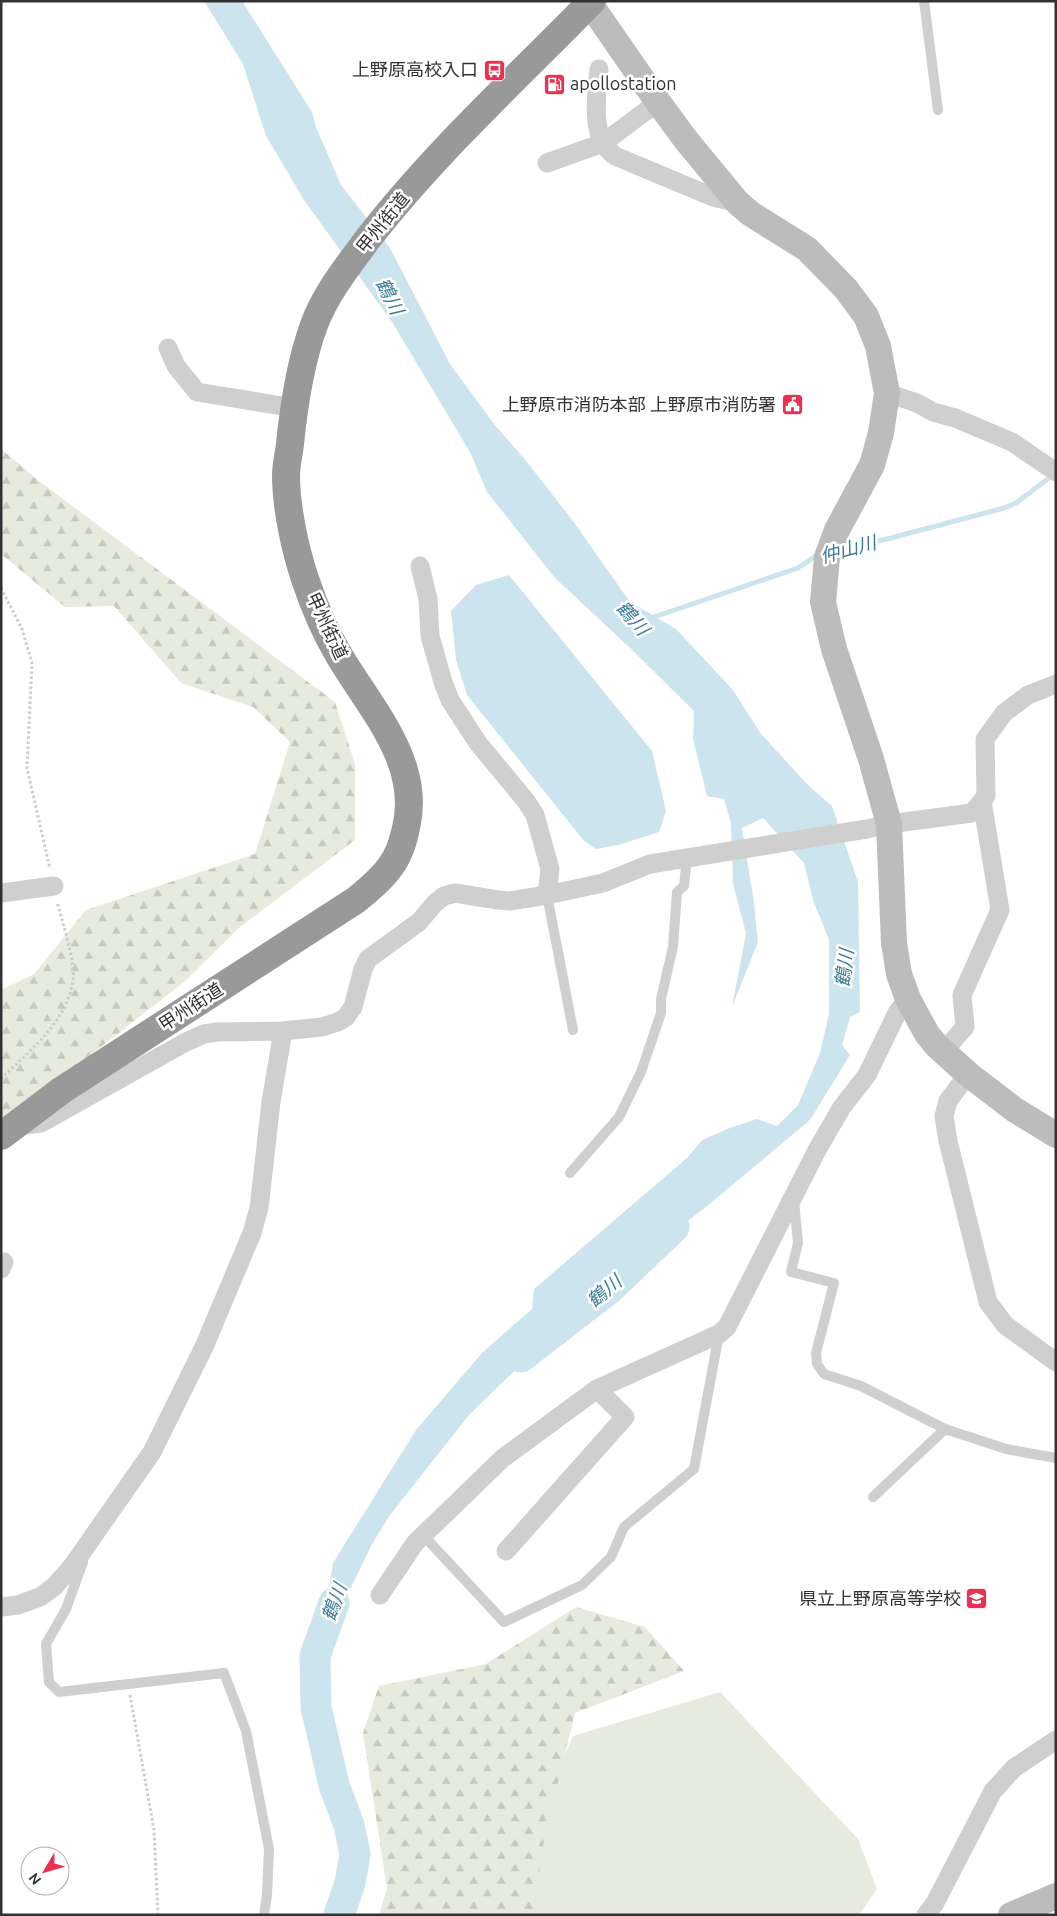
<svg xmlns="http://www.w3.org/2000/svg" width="1057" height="1916" viewBox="0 0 1057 1916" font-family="Ubuntu,'Noto Sans JP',sans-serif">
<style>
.green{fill:#e6ebdd}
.forest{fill:url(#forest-firs)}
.water{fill:#cce4ee}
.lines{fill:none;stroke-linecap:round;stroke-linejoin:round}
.stream{stroke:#cce4ee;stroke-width:5}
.river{stroke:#cce4ee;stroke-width:31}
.path{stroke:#ccc;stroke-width:3;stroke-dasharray:2.5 2.5;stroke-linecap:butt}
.lane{stroke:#cfcfcf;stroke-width:10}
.street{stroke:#cfcfcf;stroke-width:19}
.secondary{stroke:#bcbcbc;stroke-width:26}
.highway{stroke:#999;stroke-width:28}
.labels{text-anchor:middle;stroke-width:5;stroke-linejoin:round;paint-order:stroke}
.poi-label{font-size:18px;fill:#323232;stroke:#fff;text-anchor:end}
.street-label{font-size:18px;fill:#323232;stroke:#fff}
.water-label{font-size:19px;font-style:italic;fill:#3c7c97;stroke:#fff}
</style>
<defs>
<pattern id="forest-firs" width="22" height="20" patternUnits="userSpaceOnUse" patternTransform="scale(1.25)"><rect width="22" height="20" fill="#e6ebdd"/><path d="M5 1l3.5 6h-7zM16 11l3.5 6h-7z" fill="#c6cabe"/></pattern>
</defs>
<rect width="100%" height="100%" fill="#fff"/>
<polygon class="green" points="720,1692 858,1839 877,1889 859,1915 526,1915 532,1828 573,1736"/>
<g class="forest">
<polygon points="1,449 39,481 335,702 355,764 355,840 239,928 184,982 1,1125 1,990 34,974 86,910 255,854 290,742 253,707 181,683 114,606 65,607 1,554"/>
<polygon points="576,1607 645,1627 684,1671 575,1713 545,1835 533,1915 379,1915 387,1888 363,1733 379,1686 486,1664"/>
</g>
<g class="water">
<polygon points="204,1 242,1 312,112 316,127 341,185 390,248 450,364 494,424 527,462 573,521 630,602 676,629 733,690 761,734 808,785 832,806 858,882 860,1012 850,1017 842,1045 850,1055 810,1120 712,1202 584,1303 469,1415 390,1515 371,1546 318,1656 333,1563 416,1430 482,1353 532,1309 534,1289 687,1158 702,1140 727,1129 757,1119 777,1126 798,1105 820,1053 829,1014 829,940 813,900 804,863 763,818 742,828 754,903 758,942 732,1007 746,933 733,884 731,823 724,799 707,796 693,739 694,711 628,646 555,578 487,492 471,454 392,322 304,200 266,136 243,64"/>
<polygon points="509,575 652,751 666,811 659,832 618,845 596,849 584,841 467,695 456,660 451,611 476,585"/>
</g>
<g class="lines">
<g class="stream">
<polyline points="840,549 887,539 1004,508 1016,503 1053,475"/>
<polyline points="651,618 798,568 817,555"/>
</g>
<g class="river">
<polyline points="521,1357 609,1289 674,1227"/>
<polyline points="334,1603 315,1656 316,1707 334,1785 349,1825 355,1854 350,1883 339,1915"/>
</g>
<g class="path">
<polyline points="1,588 22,629 32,663 27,768 50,869"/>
<path d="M1 1079C30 1050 66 1023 73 981 76 964 62 920 57 902"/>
<polyline points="130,1695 154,1830 158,1915"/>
</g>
<g class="lane">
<polyline points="924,1 938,110"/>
<polyline points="547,895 573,1030"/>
<polyline points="570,1173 619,1117 641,1072 661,1013 661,999 673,947 677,892 684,886 687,857"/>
<polyline points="794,1201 798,1243 791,1272 834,1283 816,1353 817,1364 824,1374 861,1386 945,1429 1006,1449 1056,1458"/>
<polyline points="873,1497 945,1429"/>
<polyline points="423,1535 504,1622 582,1585 611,1557 624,1527 694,1469 719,1334"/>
<polyline points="83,1562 66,1609 46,1644 49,1682 59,1692 224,1673 246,1731 269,1849 267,1895 264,1915"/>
</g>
<g class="street">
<path d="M599 69C597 88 592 127 604 144 607 149 611 153 615 156L713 197 738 203"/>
<polyline points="547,163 603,143 658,102"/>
<polyline points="168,348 176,366 197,392 294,408"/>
<polyline points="887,393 917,403 933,412 955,418 1012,442 1056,472"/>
<polyline points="420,566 428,599 430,636 443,682 450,700 478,743 526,801 535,815 550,869 547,895"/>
<polyline points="1,893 54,886"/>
<polyline points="943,1052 965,1027 962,995 1000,910 982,801"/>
<polyline points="968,1074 948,1101 944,1116 948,1141 988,1302 1005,1325 1056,1362"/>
<polyline points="15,1126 41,1123 186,1042 204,1034 217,1032 283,1031 322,1027 338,1022 346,1017 353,1007 363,969 368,959 419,922 435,903 444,896 455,893 498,900 510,901 547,895 603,883 650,864 867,829 889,824 972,813 986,796 985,739 1004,713 1028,695 1056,684"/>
<polyline points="1,1269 4,1262"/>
<polyline points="506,1551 625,1417 597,1389"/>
<polyline points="380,1595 415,1543 503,1458 597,1389 719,1334 727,1327 817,1150 842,1107 867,1075 898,1011 908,999"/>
<polyline points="1,1607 18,1605 40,1597 55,1586 73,1565 152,1452 204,1347 252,1233 259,1208 271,1102 283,1031"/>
<polyline points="926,1915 935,1903 993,1791 1014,1768 1056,1740"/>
</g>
<g class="secondary">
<polyline points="588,1 658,102 686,140 738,203 751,214 807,249 846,289 866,316 878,346 887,393 881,433 872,465 837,530 827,557 823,602 834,649 871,759 889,824 894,943 899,974 908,999 927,1034 937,1046 968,1074 1015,1110 1056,1135"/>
<polyline points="1011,1915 1056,1896"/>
</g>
<path class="highway" d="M1 1136 62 1090 356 900C368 890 381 880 390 867 399 856 403 842 406 828 422 763 371 709 340 657 325 632 314 606 305 579 295 549 286 507 286 475 286 465 289 454 290 444 294 404 300 363 314 325 326 293 347 267 367 240 434 153 516 79 592 1"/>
</g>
<defs>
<symbol id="bus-square" viewBox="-11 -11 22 22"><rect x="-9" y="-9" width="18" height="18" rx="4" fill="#eb314f" stroke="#fff"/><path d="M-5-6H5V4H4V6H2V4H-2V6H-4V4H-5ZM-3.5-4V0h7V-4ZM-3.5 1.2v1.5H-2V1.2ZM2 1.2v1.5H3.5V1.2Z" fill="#fff"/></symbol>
<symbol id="fuel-square" viewBox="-11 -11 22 22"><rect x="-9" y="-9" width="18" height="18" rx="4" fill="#eb314f" stroke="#fff"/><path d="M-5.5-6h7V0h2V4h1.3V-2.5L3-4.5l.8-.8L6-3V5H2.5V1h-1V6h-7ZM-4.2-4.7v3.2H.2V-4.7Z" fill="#fff"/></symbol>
<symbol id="civic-square" viewBox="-11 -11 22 22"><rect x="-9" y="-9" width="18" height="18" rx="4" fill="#eb314f" stroke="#fff"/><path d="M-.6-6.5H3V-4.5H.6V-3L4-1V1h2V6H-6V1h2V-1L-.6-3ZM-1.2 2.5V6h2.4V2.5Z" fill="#fff"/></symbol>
<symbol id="school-square" viewBox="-11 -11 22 22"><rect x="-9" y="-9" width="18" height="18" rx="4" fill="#eb314f" stroke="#fff"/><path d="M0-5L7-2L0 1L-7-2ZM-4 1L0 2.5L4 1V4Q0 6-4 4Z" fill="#fff"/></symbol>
</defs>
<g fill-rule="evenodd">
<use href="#bus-square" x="482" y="58" width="25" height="25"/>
<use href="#fuel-square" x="542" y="72" width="25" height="25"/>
<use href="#civic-square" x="780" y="392" width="25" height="25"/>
<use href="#school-square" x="964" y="1586" width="25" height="25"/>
</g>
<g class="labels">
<g class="poi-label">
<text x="478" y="76">上野原高校入口</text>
<text x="570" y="90" text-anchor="start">apollostation</text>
<text x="776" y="411">上野原市消防本部 上野原市消防署</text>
<text x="961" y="1605">県立上野原高等学校</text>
</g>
<g class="street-label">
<text transform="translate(383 223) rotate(-51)" y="6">甲州街道</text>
<text transform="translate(327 626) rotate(65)" y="6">甲州街道</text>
<text transform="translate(191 1007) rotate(-33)" y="6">甲州街道</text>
</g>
<g class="water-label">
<text transform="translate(390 296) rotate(63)" y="7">鶴川</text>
<text transform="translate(848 549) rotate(-15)" y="7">仲山川</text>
<text transform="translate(633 618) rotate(49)" y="7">鶴川</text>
<text transform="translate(844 968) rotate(-83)" y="7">鶴川</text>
<text transform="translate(604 1291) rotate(-40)" y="7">鶴川</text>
<text transform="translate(334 1602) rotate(-70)" y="7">鶴川</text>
</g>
</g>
<rect width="1057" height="1916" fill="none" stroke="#323232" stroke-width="5"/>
<g transform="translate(45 1871) rotate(232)"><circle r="24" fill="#ffffff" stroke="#adadad"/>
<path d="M0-4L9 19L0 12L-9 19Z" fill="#eb314f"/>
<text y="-8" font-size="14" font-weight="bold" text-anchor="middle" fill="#323232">N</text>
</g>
</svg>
